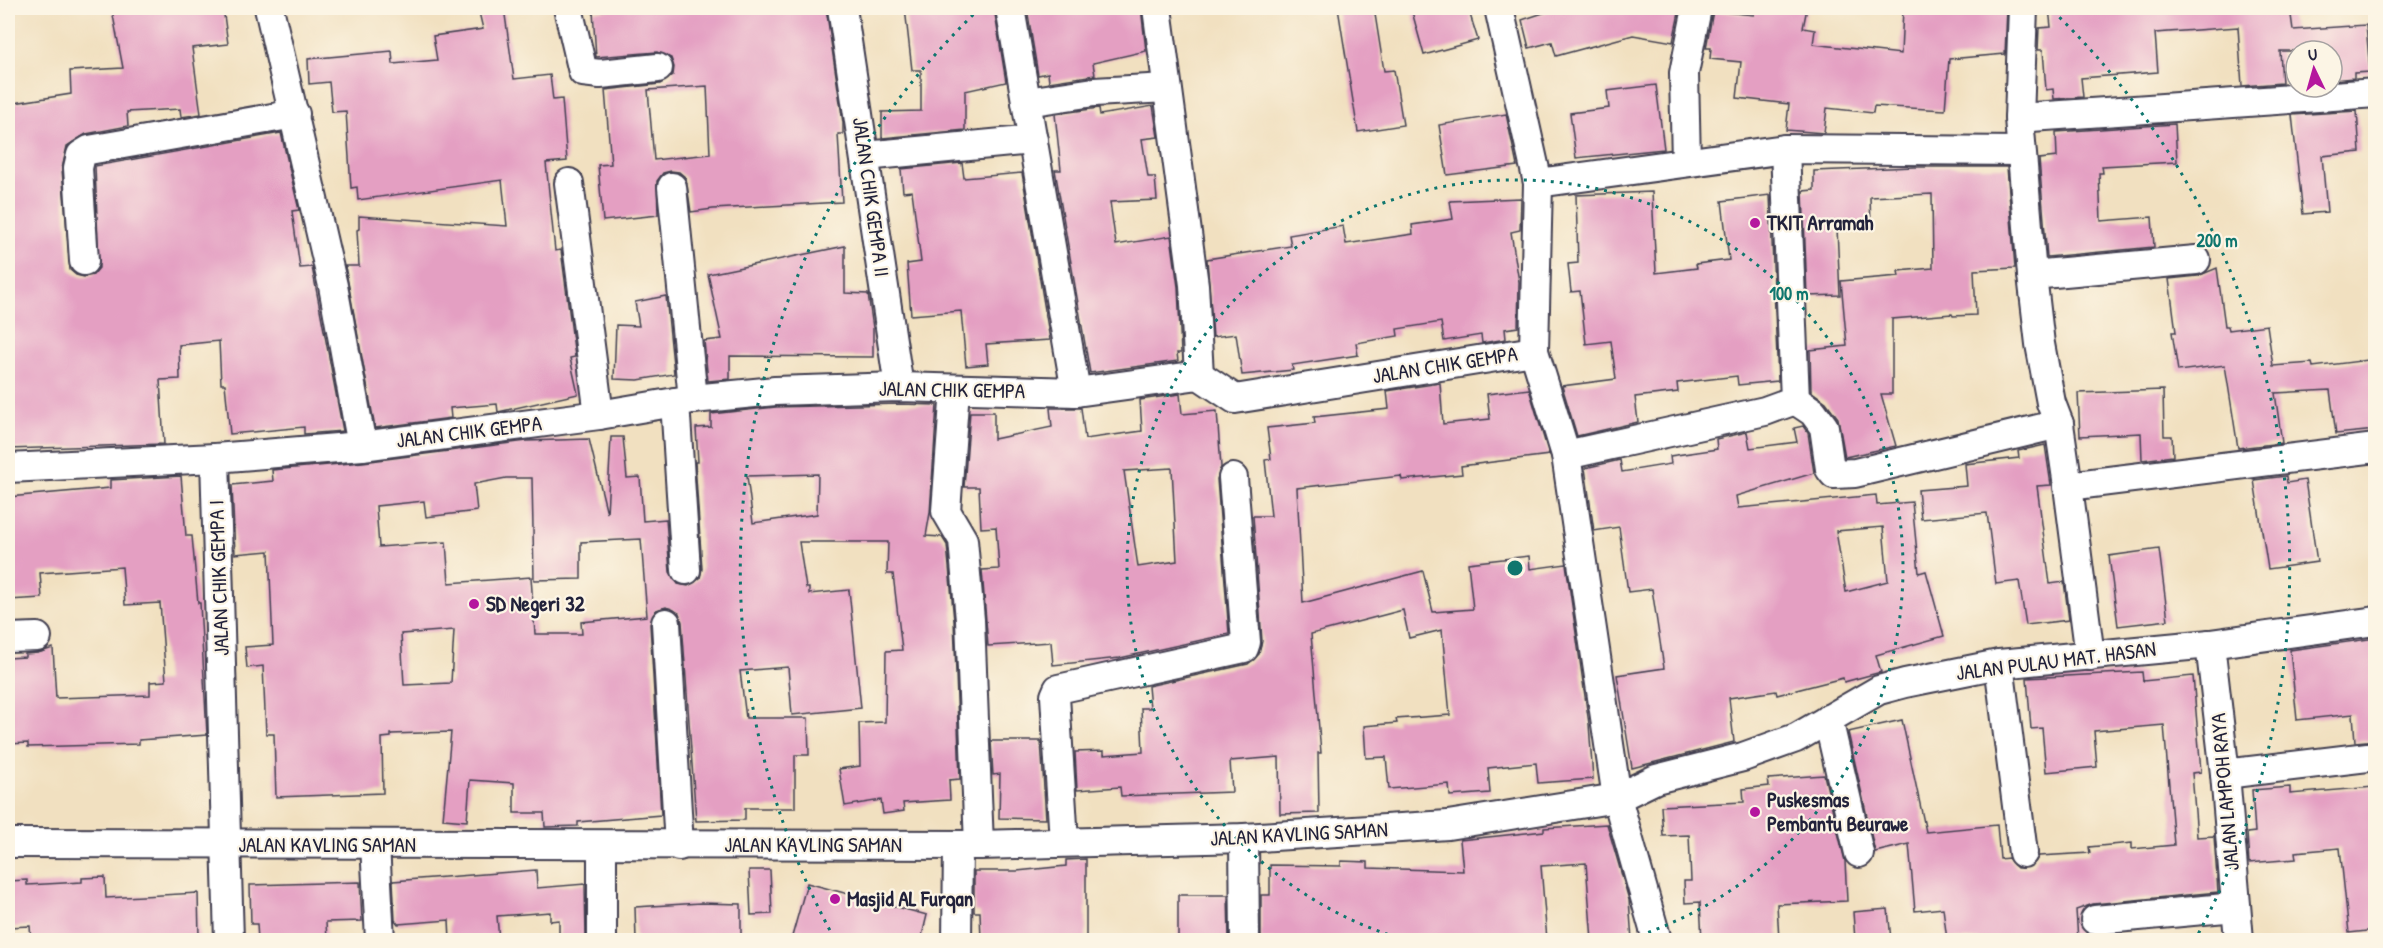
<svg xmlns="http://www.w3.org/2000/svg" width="2383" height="948" viewBox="0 0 2383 948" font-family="'Patrick Hand',sans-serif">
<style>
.building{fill:#e49fc2;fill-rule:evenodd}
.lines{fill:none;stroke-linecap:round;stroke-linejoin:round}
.street-casing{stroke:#413e4f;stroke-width:32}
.street{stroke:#fff;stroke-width:28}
.ring{fill:none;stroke:#0f766e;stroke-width:3;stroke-dasharray:3 6}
.poi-dot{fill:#b5179e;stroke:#fcf5e5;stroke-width:2}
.labels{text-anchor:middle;stroke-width:4.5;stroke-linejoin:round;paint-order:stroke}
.street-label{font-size:21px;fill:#22223b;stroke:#fcf5e5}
.poi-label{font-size:21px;font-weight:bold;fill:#22223b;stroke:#fcf5e5;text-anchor:start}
.centre{fill:#0f766e;stroke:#fcf5e5;stroke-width:3}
.ring-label{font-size:18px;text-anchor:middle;font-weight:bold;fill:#0f766e;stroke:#fcf5e5;stroke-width:4.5;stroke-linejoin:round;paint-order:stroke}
</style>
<rect width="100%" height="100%" fill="#fcf5e5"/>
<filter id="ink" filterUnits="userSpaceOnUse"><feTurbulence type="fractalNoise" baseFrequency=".0167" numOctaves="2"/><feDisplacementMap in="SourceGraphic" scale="12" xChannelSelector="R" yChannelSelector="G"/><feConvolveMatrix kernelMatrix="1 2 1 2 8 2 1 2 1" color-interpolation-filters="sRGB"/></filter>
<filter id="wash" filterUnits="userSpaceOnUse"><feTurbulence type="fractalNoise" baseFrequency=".008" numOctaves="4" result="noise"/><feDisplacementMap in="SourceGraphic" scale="24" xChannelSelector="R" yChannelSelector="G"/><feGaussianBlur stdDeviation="1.35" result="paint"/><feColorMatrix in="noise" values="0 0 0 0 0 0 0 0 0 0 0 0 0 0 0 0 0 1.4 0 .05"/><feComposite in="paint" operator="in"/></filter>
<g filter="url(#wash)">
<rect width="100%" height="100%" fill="#f1e0c0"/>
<g id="blocks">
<g class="building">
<polygon points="127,8 223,8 228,44 192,48 201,114 181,117 180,109 127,112 128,126 86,134 67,146 62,169 70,270 76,275 84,277 93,275 99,268 95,166 281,133 299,210 292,211 300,268 312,267 343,431 304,434 304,427 230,434 225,384 221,384 219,341 179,345 180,379 160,380 164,444 8,449 8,104 71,94 70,71 123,68 112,10"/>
<polygon points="478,8 504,8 514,79 550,75 553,100 562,99 567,161 546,163 555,251 561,250 575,357 570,358 578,394 498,412 497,404 450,408 451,418 375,428 345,266 359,266 357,230 359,229 359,216 507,226 502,180 358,200 357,187 351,188 346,111 332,112 329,82 309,84 308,59 392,51 393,64 437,60 433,36 483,29"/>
<path d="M643 8H826L843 123V134H838L842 202 713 209 691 212 686 178 679 172 671 171 663 173 657 181 658 215 603 221 598 165 611 164 605 90 660 84 673 75 674 67 671 58 657 52 596 57 593 11ZM707 86 710 154 654 160 648 90Z"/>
<polygon points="905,8 994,8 1006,82 965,91 965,130 882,138 882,112 921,111 921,70 912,70"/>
<polygon points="1027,8 1141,8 1146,51 1093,63 1095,75 1049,82 1048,73 1038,75"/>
<polygon points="1338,8 1374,8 1384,71 1394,70 1403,125 1358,132"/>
<polygon points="1411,8 1468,8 1478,40 1424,55"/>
<polygon points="1558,8 1680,8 1673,42 1633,35 1556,56 1552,42 1529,48 1522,20"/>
<polygon points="1756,8 1807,8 1803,28 1815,30 1813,44 1901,54 1903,8 2007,8 2005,54 1949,59 1945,110 1874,106 1873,113 1827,108 1824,133 1786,130 1789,104 1737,98 1741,62 1710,59 1711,48 1706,48 1713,11 1754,15"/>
<polygon points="2049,8 2290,8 2293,30 2366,25 2370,72 2354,73 2354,78 2332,80 2332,51 2280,51 2282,83 2242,86 2238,27 2155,33 2158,72 2081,78 2083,97 2054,99 2053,89 2046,90 2043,50 2038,50 2039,28 2051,27"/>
<polygon points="1656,85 1664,149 1576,158 1570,113 1609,108 1607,91"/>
<polygon points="1153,106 1158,137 1142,139 1148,177 1155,177 1157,200 1110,202 1116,245 1171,236 1178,287 1181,353 1177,353 1178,361 1090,373 1055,170 1061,170 1055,114 1099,108 1100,115"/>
<polygon points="2357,111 2360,152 2322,156 2327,212 2303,214 2292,115"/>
<polygon points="1506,114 1517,166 1447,175 1439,125"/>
<polygon points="2175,124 2177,162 2102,166 2103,173 2099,173 2101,221 2152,217 2154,247 2047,257 2039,159 2057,157 2056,132"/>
<polygon points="962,163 964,178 1022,173 1050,340 986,344 988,364 966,366 961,311 911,315 907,264 921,262 912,191 903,192 901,169"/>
<polygon points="1914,167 2007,167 2015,268 1974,270 1976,315 1953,316 1952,314 1892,319 1892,394 1881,394 1896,446 1845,457 1838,418 1826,402 1811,391 1810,350 1847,346 1841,281 1899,276 1898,271 1933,268 1932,194 1870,197 1871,227 1837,228 1840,295 1807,296 1803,191 1814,190 1814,171"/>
<polygon points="1652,192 1656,273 1697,268 1696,264 1729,260 1722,201 1770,195 1778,381 1738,385 1737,376 1677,383 1678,392 1635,397 1638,422 1577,436 1562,386 1616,379 1611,341 1586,344 1580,291 1571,292 1568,264 1578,263 1576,195"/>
<polygon points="1521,198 1520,230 1511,232 1519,282 1518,327 1505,329 1506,339 1482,343 1481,335 1444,341 1441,322 1397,329 1398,336 1356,343 1358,355 1292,365 1293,370 1242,375 1236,334 1213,337 1207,259 1291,246 1289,235 1343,226 1346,244 1413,234 1412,225 1453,219 1450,201"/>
<polygon points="845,246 845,293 868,294 873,328 873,357 730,356 730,379 708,381 704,341 722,339 708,274"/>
<polygon points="2217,268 2225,326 2228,326 2229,330 2267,325 2273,366 2312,363 2313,367 2376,359 2376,430 2336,434 2330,390 2275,393 2282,443 2238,448 2225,365 2178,371 2172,332 2176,332 2169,279 2198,276"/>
<polygon points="666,296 674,374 638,380 614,379 616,325 639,326 635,302"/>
<polygon points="1440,383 1443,424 1490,419 1487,394 1529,389 1549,455 1461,466 1462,474 1402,480 1401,476 1297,488 1303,603 1423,571 1433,612 1473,609 1468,563 1529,556 1530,569 1566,564 1589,724 1593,779 1538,783 1536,763 1488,768 1490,793 1450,796 1449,784 1389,789 1386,757 1366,758 1364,726 1397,723 1396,719 1450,715 1442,630 1409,638 1403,610 1311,634 1321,753 1318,753 1319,813 1280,814 1279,757 1230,761 1232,792 1121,796 1120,787 1077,790 1075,752 1104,751 1104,755 1143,752 1141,708 1150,708 1148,686 1248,664 1259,654 1262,641 1253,516 1271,516 1265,460 1271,459 1267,428 1315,423 1314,417 1389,409 1387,391"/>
<polygon points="2163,390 2164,436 2172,436 2173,456 2142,460 2141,433 2080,436 2078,393"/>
<path d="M1180 394 1182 414 1217 411 1221 467 1217 479 1229 634 1120 658 1053 665 1051 642 988 646 982 570 999 569 996 527 981 528 979 487H964L970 412H994V439L1052 427 1050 408H1081L1085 439 1142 431 1140 400ZM1172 468 1177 561 1138 567 1124 471Z"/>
<path d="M899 404 937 405 930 513 926 536 942 537 947 545 954 621 960 779 949 780 950 800 903 803 904 811 883 814 881 800 845 806 839 769 860 766 859 723 885 722 886 651 902 650 893 574H887L888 542H799L806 588H809V594L849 590 861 708 792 715 788 667 740 671 746 718H808L809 755H795V808H745V820L696 821 682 622 679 613 666 607 656 610 650 624 661 815 578 822V826L545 827 544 813H514V783L470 780 467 821 443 819 451 732 391 734V737L382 738 383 793 276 797 274 734H266L263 666 247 668 245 647 273 645 269 551 235 554 232 485 273 481 272 470 363 462 527 441 589 439 607 513 611 437H623L627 478 640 477 643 521 666 519 670 572 678 584 688 586 700 578 702 569 695 462H698L696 428 711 427V414L776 407ZM818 474 817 514 753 523 747 476ZM506 478H532L534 580 581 579V542L641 539 647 616 581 622 582 634H535L531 577 449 583 446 542 379 547 376 506 424 501 426 517 477 511 474 484ZM454 630 451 683 404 685 401 634Z"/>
<path d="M1803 426 1808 433 1814 473 1736 496 1738 508 1876 495 1877 505 1912 502 1919 573 1926 571 1944 636 1876 655 1881 672 1844 682 1843 678 1777 695 1776 691 1729 698 1734 742 1632 768 1617 675 1664 668 1652 589 1628 592 1619 527 1594 531 1585 468 1620 460 1622 472 1671 464 1670 456 1717 449 1716 439 1747 432 1750 448 1797 442 1794 428ZM1883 527 1888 581 1846 592 1836 531Z"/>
<polygon points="2045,445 2051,485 2037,486 2050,584 2064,582 2069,620 2026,625 2019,581 1996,584 1987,513 1921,519 1918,490 1967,486 1965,464 2019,458 2018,451"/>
<polygon points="181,476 186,536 192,536 198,603 200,603 207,735 139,740 139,744 28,747 28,743 8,744 8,658 25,657 25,654 38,653 53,648 56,698 150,695 150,682 166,681 160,603 125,605 122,567 40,573 42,598 8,600 8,497 110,488 110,480"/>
<polygon points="2286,476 2287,483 2305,480 2317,562 2268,569 2254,480"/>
<polygon points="2159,549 2168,620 2118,626 2109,556"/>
<polygon points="2376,638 2376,740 2355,742 2353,714 2297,720 2290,650"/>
<polygon points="2142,672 2143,681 2193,676 2201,772 2192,773 2197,837 2214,836 2218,892 2093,904 2076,910 2078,940 1947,940 1943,908 1915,911 1909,844 1875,852 1848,732 1902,720 1926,832 1997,825 2000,859 2008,858 2017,868 2032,866 2039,856 2090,853 2089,847 2132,843 2132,849 2174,845 2164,725 2094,731 2097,767 2046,772 2042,728 2031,729 2027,678"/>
<polygon points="991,741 1041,741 1046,819 999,818 1000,774 993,775"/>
<polygon points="1824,775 1845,861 1847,901 1777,904 1779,940 1702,940 1700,902 1685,903 1684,881 1691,881 1689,835 1663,836 1661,806 1744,802 1743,789 1769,786 1768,779"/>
<polygon points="2290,787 2290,794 2374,787 2376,930 2349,933 2340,848 2295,852 2296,859 2249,863 2247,833 2255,832 2252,790"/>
<polygon points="1607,824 1629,900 1632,940 1592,940 1586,863 1541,866 1547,940 1261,940 1261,895 1270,895 1270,865 1341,866 1341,861 1368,862 1368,868 1463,871 1460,840 1544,831 1544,828"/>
<polygon points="1086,859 1086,940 981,940 980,912 974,912 974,871 1017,871 1066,866 1066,860"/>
<polygon points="536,870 537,888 585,884 586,940 559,940 559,920 550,921 550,912 497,916 499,940 450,940 449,920 398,924 395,920 393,881"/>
<polygon points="749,870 770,870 772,914 751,915"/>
<polygon points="105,877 106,898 198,893 199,937 157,938 157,940 31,940 30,926 8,927 8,881 27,880 27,885 82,882 82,878"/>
<polygon points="360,882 362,921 326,922 327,940 258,940 257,924 251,924 250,885"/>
<polygon points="807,883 927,915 921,940 791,940"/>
<polygon points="1178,895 1228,895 1229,940 1178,940"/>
<polygon points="701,903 741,904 741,940 636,940 635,907"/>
<polygon points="1888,909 1891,940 1855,940 1853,912"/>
</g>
</g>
</g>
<g filter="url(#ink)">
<use href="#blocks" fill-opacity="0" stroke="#413e4f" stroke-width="1.5"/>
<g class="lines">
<defs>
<g id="street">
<polyline points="269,8 333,286 362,446"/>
<polyline points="568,8 583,72 600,74 658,68"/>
<polyline points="842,8 899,387"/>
<polyline points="1010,8 1076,392"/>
<polyline points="1157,8 1194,285 1199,375"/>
<polyline points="1499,8 1538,183 1534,351 1566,455 1617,798 1657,940"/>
<polyline points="2023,8 2019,118 2032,275 2040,344 2051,403 2059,424 2068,486 2090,656"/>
<polyline points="1026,102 1094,92 1167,88"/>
<polyline points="2019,118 2376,93"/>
<polyline points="865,156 1033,140"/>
<polyline points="1686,162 1684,73 1697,8"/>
<polyline points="569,183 599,415"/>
<polyline points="1538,183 1785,149 2021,151"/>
<polyline points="672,187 693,399"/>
<polyline points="84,261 78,168 81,155 89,150 295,114"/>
<polyline points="2032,275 2196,260"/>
<polyline points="955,389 946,511 963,540 970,620 979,845"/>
<polyline points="1795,400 1813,412 1824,427 1830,469 1834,474 1855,473 2059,424"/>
<polyline points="675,402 686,570"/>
<polyline points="1566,455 1765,411 1795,400 1785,149"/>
<polyline points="8,468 215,458"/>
<polyline points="2068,486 2376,448"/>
<polyline points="666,623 679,846"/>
<polyline points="8,638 37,637"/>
<polyline points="2210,644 2225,774 2239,940"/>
<polyline points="1999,664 2023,853"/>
<polyline points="1828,719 1859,853"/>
<polyline points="2225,774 2376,756"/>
<polyline points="1244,838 1245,940"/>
<polyline points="1064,842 1055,696 1058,689 1244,648 1246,642 1233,478"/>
<polyline points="8,843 979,845 1244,838 1448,825 1617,798 1656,779 1743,757 1796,738 1879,690 1905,683 1999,664 2210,644 2376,621"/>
<polyline points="375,844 380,940"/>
<polyline points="602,846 602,940"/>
<polyline points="2095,920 2236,907"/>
<polyline points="229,940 215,458 362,446 599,415 693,399 775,391 899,387 1076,392 1199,375 1235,399 1534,351"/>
<polyline points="957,940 958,845"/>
</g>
</defs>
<use href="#street" class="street-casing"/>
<use href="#street" class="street"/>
</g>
</g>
<g class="ring">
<path d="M1405 940A388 388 0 1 1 1625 940"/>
<path d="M834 938A775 775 0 0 1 977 11M2053 11A775 775 0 0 1 2196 938"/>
</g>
<g class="poi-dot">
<circle cx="1755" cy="223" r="6"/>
<circle cx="474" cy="604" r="6"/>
<circle cx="1755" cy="812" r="6"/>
<circle cx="835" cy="899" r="6"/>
</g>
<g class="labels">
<g class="street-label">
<text transform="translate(871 197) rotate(82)" y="7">JALAN CHIK GEMPA II</text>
<text transform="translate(1445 365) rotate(-9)" y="7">JALAN CHIK GEMPA</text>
<text transform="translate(952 390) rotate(1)" y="7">JALAN CHIK GEMPA</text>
<text transform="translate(469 432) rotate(-7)" y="7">JALAN CHIK GEMPA</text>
<text transform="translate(219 578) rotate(-92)" y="7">JALAN CHIK GEMPA I</text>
<text transform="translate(2056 661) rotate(-7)" y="7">JALAN PULAU MAT. HASAN</text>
<text transform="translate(2225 792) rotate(-95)" y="7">JALAN LAMPOH RAYA</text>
<text transform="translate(1299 834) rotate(-3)" y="7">JALAN KAVLING SAMAN</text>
<text x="327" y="852">JALAN KAVLING SAMAN</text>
<text x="813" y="852">JALAN KAVLING SAMAN</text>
</g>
<g class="poi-label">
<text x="1767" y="230">TKIT Arramah</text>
<text x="486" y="611">SD Negeri 32</text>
<text x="1767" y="807">Puskesmas<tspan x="1767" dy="24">Pembantu Beurawe</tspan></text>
<text x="847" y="906">Masjid AL Furqan</text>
</g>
</g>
<circle cx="1515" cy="568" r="9" class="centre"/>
<g class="ring-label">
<text x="2217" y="247">200 m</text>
<text x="1789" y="300">100 m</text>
</g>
<rect width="2383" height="948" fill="none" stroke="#fcf5e5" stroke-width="30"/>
<g transform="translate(2314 69) rotate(355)"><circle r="28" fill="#fcf5e5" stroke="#a5a1a1" stroke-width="1.5"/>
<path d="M0-4.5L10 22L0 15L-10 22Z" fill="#b5179e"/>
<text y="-9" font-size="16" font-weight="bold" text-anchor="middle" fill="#22223b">U</text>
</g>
</svg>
